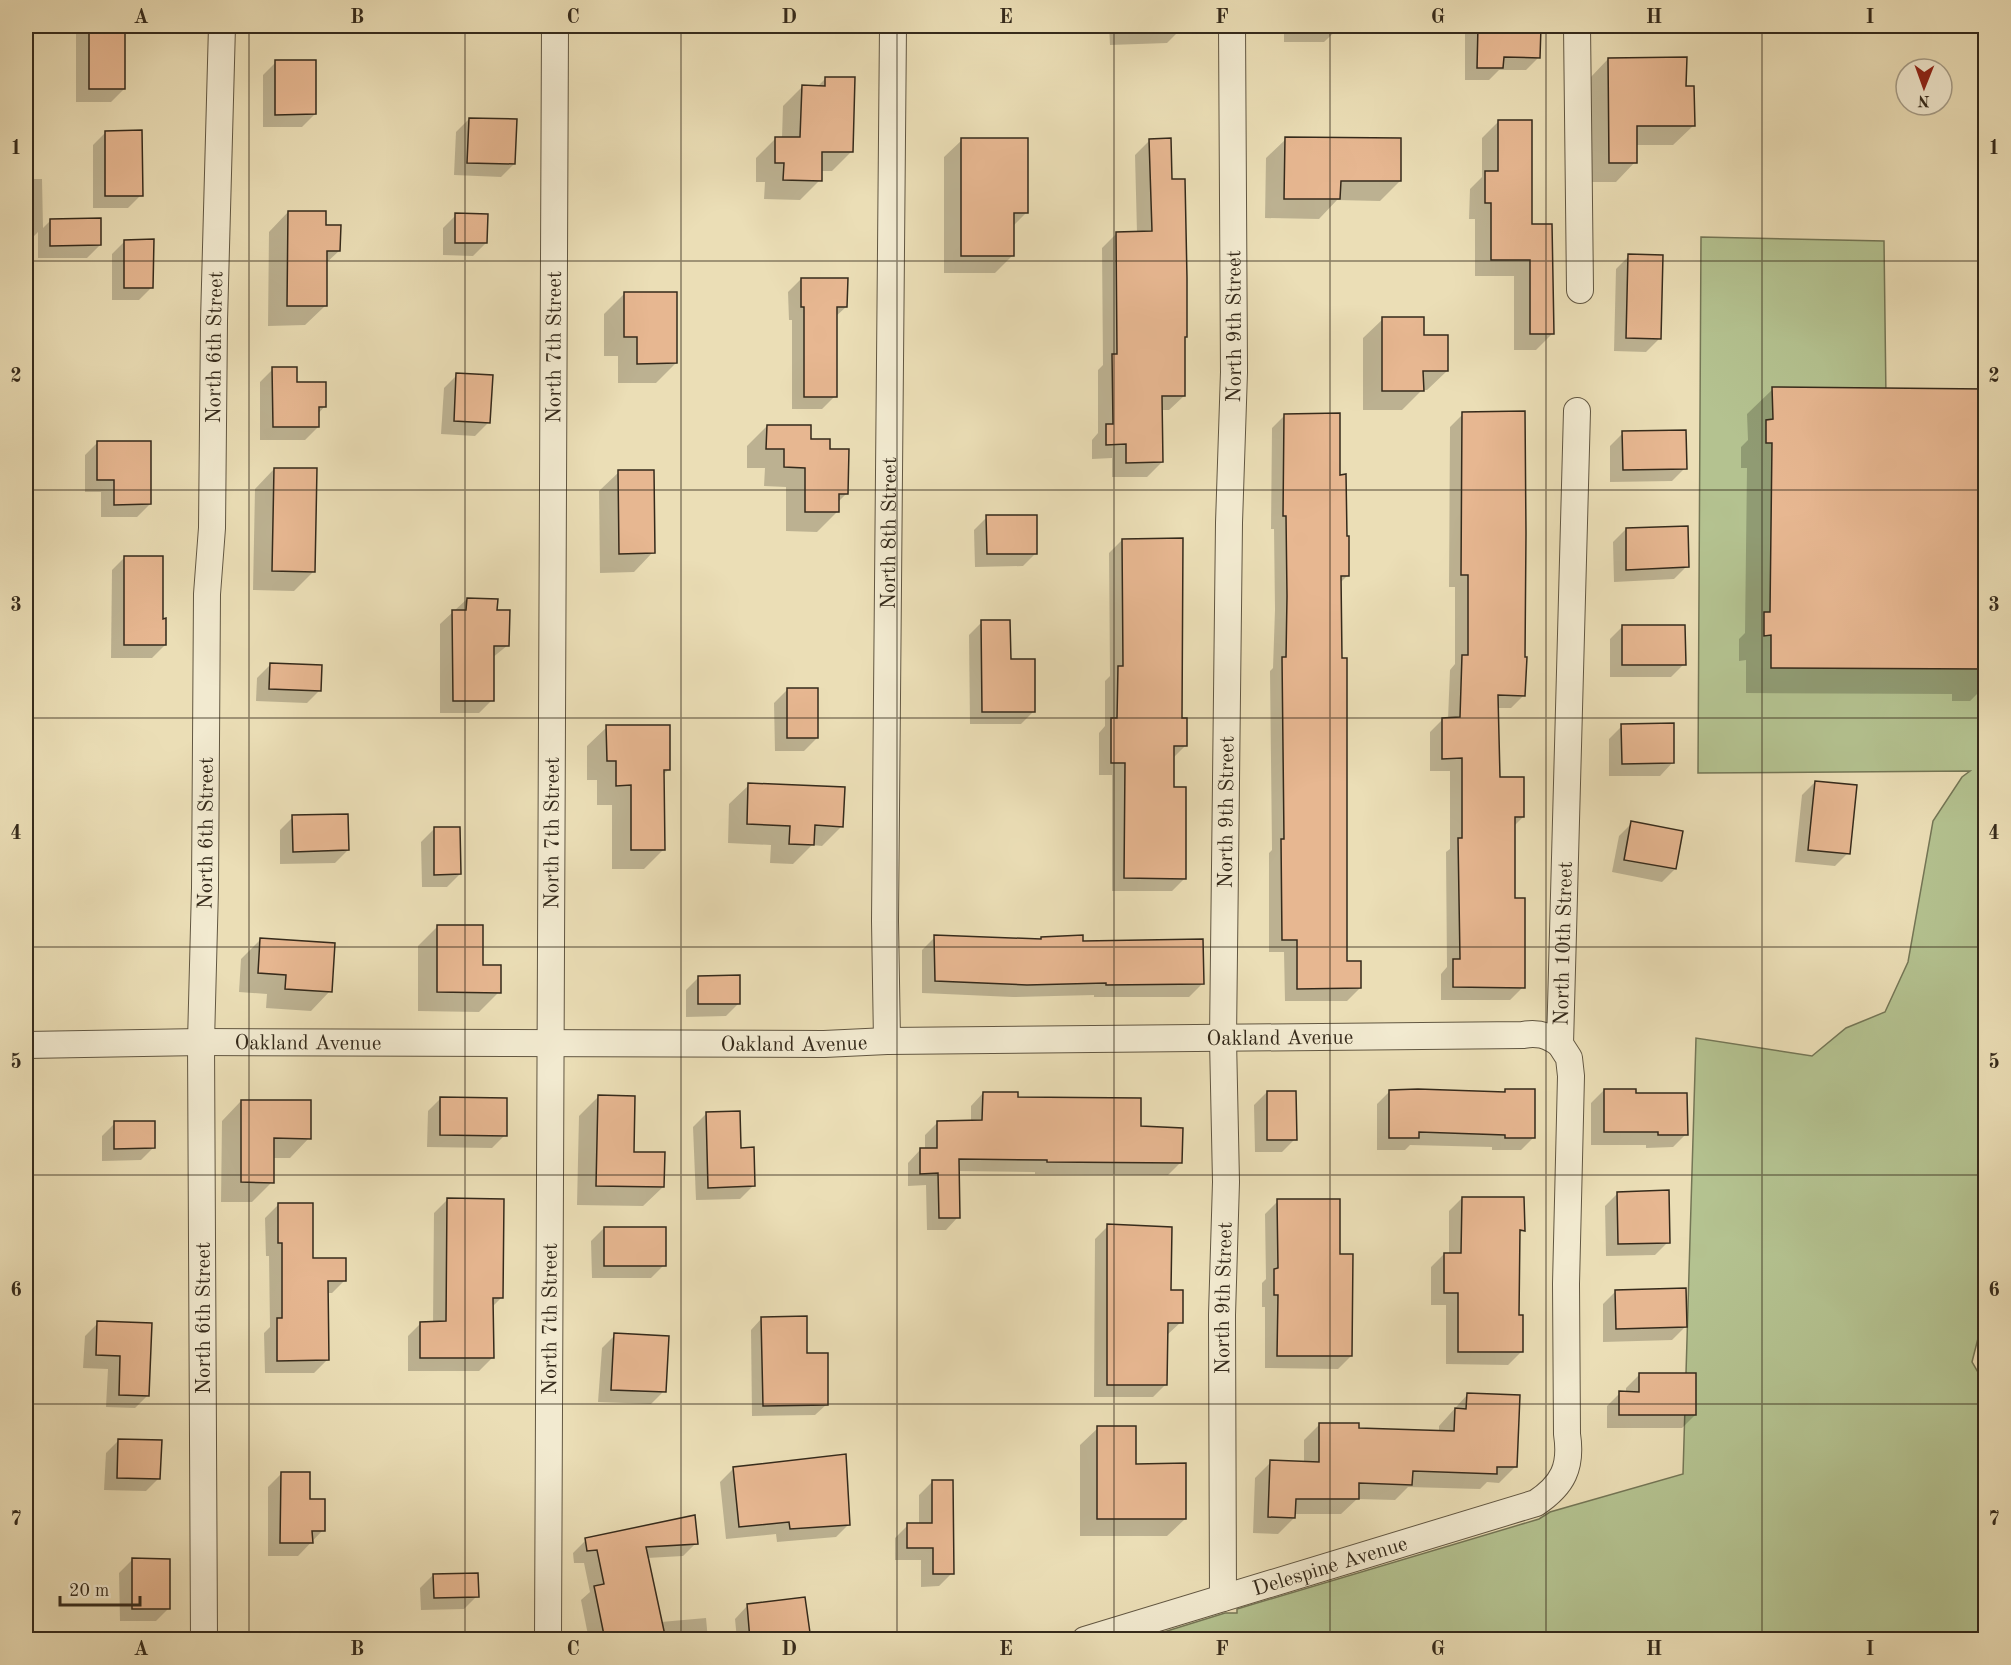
<svg xmlns="http://www.w3.org/2000/svg" width="2011" height="1665" viewBox="0 0 2011 1665" font-family="'Old Standard TT',serif">
<style>
.green{fill:#b4c290;stroke:#747656;stroke-width:1.5}
.shadow{fill:#0003}
.building{fill:#e7b791;stroke:#352a1b;stroke-width:1.5}
.lines{fill:none;stroke-linecap:round;stroke-linejoin:round}
.street-casing{stroke:#625742;stroke-width:28}
.street{stroke:#f2ead0;stroke-width:26}
.grid{fill:none;stroke:#352a1b;stroke-width:1.5;stroke-opacity:0.55}
.labels{text-anchor:middle;stroke-width:6;stroke-linejoin:round;paint-order:stroke}
.street-label{font-size:21px;fill:#352a1b;stroke:#f2ead0}
.neatline{fill:none;stroke:#352a1b;stroke-width:2}
.grid-label{font-size:20px;text-anchor:middle;font-weight:bold;fill:#352a1b}
</style>
<rect width="100%" height="100%" fill="#ebdeb6"/>
<filter id="stains"><feTurbulence type="fractalNoise" baseFrequency=".00333" numOctaves="4"/><feColorMatrix values="0 0 0 0 .2 0 0 0 0 .09 0 0 0 0 .02 0 0 0 .5 -.17"/></filter>
<radialGradient id="worn" r=".72"><stop offset=".6" stop-color="#630" stop-opacity="0"/><stop offset="1" stop-color="#630" stop-opacity=".3"/></radialGradient>
<polygon class="green" points="1701,237 1884,241 1886,399 1985,398 1986,1307 1972,1362 1986,1386 1985,1639 1138,1640 1225,1613 1237,1613 1237,1609 1539,1519 1550,1512 1683,1474 1696,1038 1812,1056 1846,1028 1885,1012 1908,962 1933,821 1962,777 1970,771 1698,773"/>
<g class="shadow">
<polygon points="80,26 124,26 124,89 111,102 76,102 76,34 79,31"/>
<polygon points="1109,26 1179,26 1180,30 1167,43 1110,45"/>
<polygon points="1284,26 1341,26 1324,42 1284,42"/>
<polygon points="1460,26 1531,26 1539,57 1526,70 1499,70 1489,80 1465,80 1465,32 1460,31"/>
<polygon points="1608,59 1685,88 1693,126 1673,145 1635,145 1635,162 1616,182 1589,182 1589,79"/>
<polygon points="276,62 315,114 302,127 263,127 263,75"/>
<polygon points="826,78 852,151 832,171 820,171 820,180 800,200 764,199 765,182 756,182 756,158 776,138 782,138 783,106 802,87 817,87"/>
<polygon points="469,119 514,164 501,177 454,175 456,132"/>
<polygon points="1498,122 1530,226 1552,334 1536,350 1514,350 1514,276 1475,276 1475,219 1469,219 1470,189 1482,177 1482,138"/>
<polygon points="106,132 141,195 128,208 93,208 93,145"/>
<polygon points="1286,139 1400,181 1380,201 1337,200 1319,219 1265,218 1266,158"/>
<polygon points="962,140 1026,213 1012,227 1013,255 995,273 944,273 944,157"/>
<polygon points="1150,140 1170,180 1186,336 1183,339 1184,396 1169,410 1161,410 1162,462 1147,477 1112,477 1112,458 1092,459 1092,440 1098,433 1098,370 1103,365 1102,248 1117,233 1137,233 1135,155"/>
<polygon points="26,179 42,179 43,228 51,220 100,245 87,258 38,258 38,232 26,244"/>
<polygon points="288,212 325,227 339,251 325,264 325,306 305,325 268,326 269,232"/>
<polygon points="456,215 486,243 473,256 443,255 443,228"/>
<polygon points="125,241 152,287 139,300 112,300 112,254"/>
<polygon points="1629,256 1659,339 1646,352 1614,351 1616,269"/>
<polygon points="801,279 846,307 835,317 835,396 822,409 792,409 792,320 789,320 788,292"/>
<polygon points="624,294 676,363 656,383 618,383 618,356 604,356 604,314"/>
<polygon points="1383,319 1423,337 1447,371 1427,390 1422,390 1402,410 1363,410 1363,338"/>
<polygon points="273,369 296,383 324,407 318,414 318,427 305,440 260,440 260,382"/>
<polygon points="457,375 488,423 475,436 441,434 444,388"/>
<polygon points="1773,389 1986,390 1986,694 1977,694 1970,701 1952,701 1952,694 1746,693 1746,660 1739,661 1739,639 1745,633 1747,468 1741,468 1741,447 1748,440 1747,414"/>
<polygon points="1463,414 1524,695 1511,708 1497,708 1498,779 1523,817 1514,826 1514,900 1523,987 1510,1000 1441,1000 1441,974 1447,967 1446,852 1450,849 1450,771 1430,771 1430,732 1443,719 1448,719 1450,670 1455,664 1455,587 1449,587 1450,427"/>
<polygon points="1285,415 1338,476 1345,538 1348,575 1340,583 1345,962 1360,988 1347,1001 1285,1001 1284,952 1269,952 1269,853 1272,850 1270,671 1273,668 1275,610 1274,529 1271,529 1272,428"/>
<polygon points="767,426 809,441 828,450 847,493 837,503 837,512 817,532 786,531 786,487 764,486 765,468 747,468 747,446"/>
<polygon points="1623,433 1685,468 1672,481 1610,482 1610,446"/>
<polygon points="98,442 150,504 137,517 101,517 101,492 85,492 85,455"/>
<polygon points="274,469 314,571 294,591 253,590 255,489"/>
<polygon points="619,472 653,552 634,572 600,573 599,491"/>
<polygon points="987,517 1036,553 1023,566 975,567 974,530"/>
<polygon points="1626,529 1687,566 1674,579 1614,582 1613,542"/>
<polygon points="1122,540 1180,720 1185,746 1172,759 1172,788 1185,878 1172,891 1112,891 1112,775 1099,775 1099,733 1105,726 1105,681 1110,676 1109,553"/>
<polygon points="125,557 161,620 165,645 152,658 111,658 112,570"/>
<polygon points="467,599 496,612 508,645 492,658 492,700 479,713 440,713 440,624"/>
<polygon points="982,622 1010,661 1034,711 1021,724 970,724 969,635"/>
<polygon points="1623,626 1684,664 1671,677 1610,677 1610,639"/>
<polygon points="270,665 320,690 307,703 256,701 257,678"/>
<polygon points="787,690 817,738 804,751 775,751 774,703"/>
<polygon points="1622,726 1673,762 1660,776 1609,776 1609,739"/>
<polygon points="607,727 669,769 663,775 664,849 644,869 612,869 612,805 597,805 597,780 587,780 587,746"/>
<polygon points="1815,782 1848,853 1835,866 1795,862 1802,795"/>
<polygon points="749,785 842,826 822,846 812,845 793,864 770,863 771,845 728,843 729,804"/>
<polygon points="293,817 348,850 335,863 280,864 280,830"/>
<polygon points="1632,823 1675,869 1662,882 1612,872 1619,836"/>
<polygon points="434,829 460,874 447,887 422,887 421,842"/>
<polygon points="437,927 482,966 499,992 479,1012 418,1011 418,946"/>
<polygon points="935,937 1039,941 1041,938 1081,942 1202,984 1189,997 1094,997 1094,995 1013,997 922,993 922,950"/>
<polygon points="261,939 330,991 311,1011 266,1008 267,994 239,992 241,959"/>
<polygon points="699,977 739,1003 726,1016 686,1017 686,990"/>
<polygon points="1505,1090 1534,1137 1521,1150 1492,1150 1492,1147 1410,1145 1405,1150 1377,1150 1377,1104 1390,1091 1502,1093"/>
<polygon points="1604,1090 1635,1095 1686,1134 1673,1147 1646,1148 1646,1145 1591,1145 1591,1103"/>
<polygon points="1267,1092 1295,1139 1282,1152 1255,1152 1254,1105"/>
<polygon points="983,1093 1016,1099 1140,1127 1181,1162 1168,1175 1035,1174 1035,1172 958,1171 958,1217 946,1230 927,1230 926,1185 908,1186 908,1163 920,1150 925,1150 925,1135 937,1123 971,1122 971,1106"/>
<polygon points="599,1096 632,1153 663,1187 643,1206 577,1205 579,1116"/>
<polygon points="441,1098 505,1135 492,1148 427,1147 428,1111"/>
<polygon points="241,1101 309,1138 290,1158 272,1158 272,1182 252,1202 221,1202 222,1121"/>
<polygon points="706,1114 740,1149 753,1186 740,1199 696,1200 693,1127"/>
<polygon points="115,1123 154,1147 141,1160 102,1161 102,1136"/>
<polygon points="1618,1193 1668,1242 1655,1255 1606,1256 1605,1206"/>
<polygon points="1462,1198 1523,1230 1519,1234 1518,1316 1521,1352 1508,1365 1446,1364 1446,1305 1431,1305 1431,1267 1444,1254 1449,1254 1449,1211"/>
<polygon points="447,1200 501,1298 492,1307 492,1358 479,1371 408,1371 408,1336 421,1323 433,1323 434,1213"/>
<polygon points="1278,1201 1339,1255 1351,1356 1338,1369 1265,1368 1265,1307 1262,1307 1262,1283 1266,1279 1265,1214"/>
<polygon points="278,1205 312,1259 345,1280 332,1293 326,1293 327,1360 314,1373 265,1373 264,1333 270,1327 269,1256 266,1256 265,1218"/>
<polygon points="1108,1226 1169,1291 1181,1322 1167,1335 1166,1384 1153,1397 1094,1397 1095,1239"/>
<polygon points="604,1228 664,1265 651,1278 592,1278 591,1241"/>
<polygon points="1616,1291 1685,1327 1672,1340 1603,1342 1603,1304"/>
<polygon points="762,1318 806,1354 827,1404 815,1415 752,1416 751,1330"/>
<polygon points="98,1323 148,1395 135,1408 106,1407 108,1369 83,1368 85,1336"/>
<polygon points="615,1335 664,1391 651,1404 598,1402 602,1348"/>
<polygon points="1639,1375 1695,1415 1682,1428 1607,1428 1607,1406 1620,1393 1626,1393 1626,1388"/>
<polygon points="1467,1395 1515,1467 1499,1483 1487,1482 1480,1489 1408,1487 1395,1500 1357,1499 1341,1514 1294,1514 1294,1518 1278,1534 1253,1533 1255,1478 1271,1462 1304,1463 1304,1440 1320,1424 1357,1429 1439,1432 1439,1426"/>
<polygon points="1098,1428 1185,1519 1167,1536 1080,1536 1080,1445"/>
<polygon points="119,1440 159,1478 146,1491 104,1490 106,1453"/>
<polygon points="733,1469 849,1524 836,1537 777,1542 776,1534 726,1539 720,1482"/>
<polygon points="281,1474 308,1501 323,1530 298,1556 268,1556 268,1487"/>
<polygon points="932,1482 952,1573 939,1586 921,1587 921,1560 895,1560 895,1538 908,1525 919,1525 919,1495"/>
<polygon points="586,1540 696,1543 683,1556 647,1558 661,1622 706,1618 708,1640 589,1640 581,1600 590,1592 584,1563 574,1563 573,1553"/>
<polygon points="132,1560 169,1608 156,1621 120,1621 119,1573"/>
<polygon points="433,1575 477,1596 464,1609 421,1610 420,1588"/>
<polygon points="748,1605 809,1640 737,1640 735,1619"/>
</g>
<g class="building">
<rect x="89" y="26" width="36" height="63"/>
<polygon points="1478,26 1541,27 1540,58 1504,57 1503,68 1477,68"/>
<polygon points="1687,57 1686,86 1694,86 1695,126 1637,126 1637,163 1609,163 1608,58"/>
<polygon points="275,60 316,60 316,114 275,115"/>
<polygon points="825,77 855,77 853,152 822,152 822,181 783,180 784,163 775,163 775,137 800,137 802,85 825,86"/>
<polygon points="469,118 517,119 515,164 467,163"/>
<polygon points="1498,120 1532,120 1532,224 1552,224 1554,334 1530,334 1530,260 1491,260 1491,203 1485,203 1485,171 1498,171"/>
<polygon points="142,130 143,196 105,196 105,131"/>
<polygon points="1285,137 1401,138 1401,181 1341,181 1340,199 1284,199"/>
<polygon points="961,138 1028,138 1028,213 1014,213 1014,256 961,256"/>
<polygon points="1171,138 1172,179 1185,179 1187,278 1187,337 1185,337 1185,396 1162,396 1163,462 1126,463 1126,444 1106,445 1106,424 1113,424 1112,354 1117,354 1116,232 1152,231 1149,139"/>
<polygon points="288,211 326,211 326,225 341,225 340,251 327,251 327,306 287,306"/>
<polygon points="455,213 488,214 487,243 455,243"/>
<polygon points="101,218 101,245 50,246 50,219"/>
<polygon points="154,239 153,288 124,288 124,240"/>
<polygon points="1628,254 1663,255 1661,339 1626,338"/>
<polygon points="801,278 848,278 847,307 837,307 837,397 804,397 804,307 801,307"/>
<polygon points="624,292 677,292 677,363 637,364 637,337 624,337"/>
<polygon points="1382,317 1424,317 1424,335 1448,335 1448,371 1423,371 1424,391 1382,391"/>
<polygon points="272,367 297,367 297,382 326,382 326,407 319,407 319,427 273,427"/>
<polygon points="456,373 493,375 490,423 454,421"/>
<polygon points="1772,387 1986,389 1986,669 1771,668 1771,635 1764,636 1764,612 1770,612 1772,443 1766,443 1766,420 1773,419"/>
<polygon points="1525,411 1526,533 1525,657 1527,657 1525,696 1498,695 1500,777 1524,777 1524,817 1515,817 1515,898 1525,898 1525,988 1453,987 1453,959 1460,959 1458,838 1462,838 1462,758 1442,759 1442,718 1460,717 1462,655 1468,655 1468,575 1461,575 1462,412"/>
<polygon points="1340,413 1340,475 1346,474 1347,536 1349,536 1349,576 1341,576 1342,658 1347,658 1347,961 1361,961 1361,988 1297,989 1297,940 1282,940 1281,839 1284,839 1282,657 1286,657 1287,596 1286,516 1283,516 1284,414"/>
<polygon points="767,425 811,425 811,439 830,439 830,449 849,449 848,494 839,494 839,512 805,512 805,468 784,467 784,449 766,449"/>
<polygon points="1686,430 1687,469 1623,470 1622,431"/>
<polygon points="97,441 151,441 151,504 114,505 114,480 97,480"/>
<polygon points="274,468 317,468 315,572 272,571"/>
<polygon points="618,470 654,470 655,553 619,554"/>
<polygon points="986,515 1037,515 1037,554 987,554"/>
<polygon points="1688,526 1689,567 1626,570 1626,528"/>
<polygon points="1183,538 1182,718 1187,718 1187,746 1174,746 1174,787 1186,787 1186,879 1124,878 1125,763 1111,763 1111,718 1117,718 1118,666 1123,666 1122,539"/>
<polygon points="124,556 163,556 163,619 166,618 166,645 124,645"/>
<polygon points="467,598 498,599 497,610 510,610 509,646 494,646 494,701 453,701 452,610 466,610"/>
<polygon points="981,620 1010,620 1011,659 1035,659 1035,712 982,712"/>
<polygon points="1622,625 1685,625 1686,665 1622,665"/>
<polygon points="270,663 322,665 321,691 269,689"/>
<rect x="787" y="688" width="31" height="50"/>
<polygon points="1674,723 1674,763 1622,764 1621,724"/>
<polygon points="606,725 670,725 670,770 664,770 665,850 631,850 631,785 616,786 616,761 607,761"/>
<polygon points="1815,781 1857,785 1850,854 1808,850"/>
<polygon points="748,783 845,787 843,827 815,825 814,845 789,844 790,826 747,824"/>
<polygon points="348,814 349,850 293,852 292,815"/>
<polygon points="1631,821 1683,831 1676,869 1624,860"/>
<polygon points="434,827 460,827 461,874 434,875"/>
<polygon points="437,925 483,925 483,965 501,965 501,993 437,992"/>
<polygon points="934,935 1041,939 1041,937 1083,935 1083,941 1203,939 1204,984 1106,985 1106,983 1027,985 935,981"/>
<polygon points="260,938 335,943 332,992 285,989 286,975 258,973"/>
<polygon points="740,975 740,1004 698,1004 698,976"/>
<polygon points="1418,1089 1505,1092 1505,1089 1535,1089 1535,1138 1505,1138 1505,1135 1419,1132 1419,1138 1389,1138 1389,1090"/>
<polygon points="1604,1089 1636,1089 1636,1093 1687,1093 1688,1135 1658,1135 1658,1132 1604,1132"/>
<polygon points="1267,1091 1296,1091 1297,1140 1267,1140"/>
<polygon points="983,1092 1018,1092 1018,1097 1141,1098 1141,1126 1183,1128 1182,1163 1047,1162 1047,1160 959,1159 960,1218 939,1218 938,1173 920,1174 920,1148 937,1148 937,1121 982,1120"/>
<polygon points="598,1095 635,1096 634,1152 665,1152 664,1187 596,1186"/>
<polygon points="440,1097 507,1098 507,1136 440,1135"/>
<polygon points="241,1100 311,1100 311,1139 274,1138 274,1183 241,1182"/>
<polygon points="740,1111 741,1148 754,1147 755,1186 708,1188 706,1112"/>
<polygon points="114,1121 155,1121 155,1148 114,1149"/>
<polygon points="1669,1190 1670,1243 1618,1244 1617,1192"/>
<polygon points="1462,1197 1524,1197 1525,1231 1520,1230 1519,1315 1523,1315 1523,1352 1458,1352 1458,1293 1444,1293 1444,1253 1461,1253"/>
<polygon points="447,1198 504,1199 503,1298 493,1298 494,1358 420,1358 420,1322 446,1321"/>
<polygon points="1277,1199 1340,1199 1340,1254 1353,1254 1352,1356 1277,1356 1278,1295 1274,1295 1274,1269 1278,1268"/>
<polygon points="278,1203 313,1203 313,1258 346,1258 346,1281 328,1281 329,1360 277,1361 277,1318 282,1318 282,1243 278,1243"/>
<polygon points="1107,1224 1172,1227 1171,1290 1183,1290 1183,1323 1168,1323 1167,1385 1107,1385"/>
<rect x="604" y="1227" width="62" height="39"/>
<polygon points="1686,1288 1687,1327 1616,1329 1615,1290"/>
<polygon points="807,1316 807,1353 828,1353 828,1405 763,1406 761,1317"/>
<polygon points="97,1321 152,1323 149,1396 119,1395 120,1356 96,1355"/>
<polygon points="614,1333 669,1336 666,1392 611,1390"/>
<polygon points="1639,1373 1696,1373 1696,1415 1619,1415 1619,1391 1639,1392"/>
<polygon points="1467,1393 1520,1395 1517,1467 1497,1467 1497,1474 1413,1471 1412,1485 1359,1483 1359,1499 1296,1499 1295,1518 1268,1517 1270,1460 1319,1462 1319,1423 1359,1423 1359,1428 1454,1431 1455,1408 1466,1409"/>
<polygon points="1097,1426 1136,1426 1136,1464 1186,1463 1186,1519 1097,1519"/>
<polygon points="118,1439 162,1440 160,1479 117,1478"/>
<polygon points="846,1454 850,1525 790,1529 789,1522 739,1527 733,1467"/>
<polygon points="281,1472 310,1472 310,1499 325,1499 325,1531 312,1531 313,1543 280,1543"/>
<polygon points="932,1480 953,1480 954,1574 933,1574 933,1548 907,1548 907,1523 932,1523"/>
<polygon points="695,1515 698,1544 646,1547 666,1640 605,1640 594,1586 604,1584 597,1550 587,1551 585,1538"/>
<polygon points="132,1558 170,1559 170,1609 132,1609"/>
<polygon points="478,1573 479,1597 434,1598 433,1574"/>
<polygon points="805,1597 811,1640 750,1640 747,1604"/>
</g>
<g class="lines">
<defs>
<g id="street">
<polyline points="1577,26 1580,290"/>
<path id="s1" d="M887 1041 885 921 893 26"/>
<path id="s2" d="M26 1045 201 1042 824 1044 887 1041 1523 1035C1537 1032 1548 1035 1560 1044"/>
<path id="s3" d="M1223 1598 1222 1315 1226 1182 1223 1039 1229 523 1234 372 1232 26"/>
<path id="s4" d="M204 1640 201 1042 205 888 207 594 212 528 214 321 222 26"/>
<path id="s5" d="M548 1640 555 26"/>
<path id="s6" d="M1085 1640 1536 1503C1563 1485 1572 1467 1567 1434L1566 1284 1571 1076 1569 1058 1560 1044 1577 411"/>
</g>
</defs>
<use href="#street" class="street-casing"/>
<use href="#street" class="street"/>
</g>
<path class="grid" d="M249 26V1640M465 26V1640M681 26V1640M897 26V1640M1114 26V1640M1330 26V1640M1546 26V1640M1762 26V1640M26 261H1986M26 490H1986M26 718H1986M26 947H1986M26 1175H1986M26 1404H1986"/>
<g class="labels">
<g class="street-label">
<text dy="7" stroke="none"><textPath href="#s3" startOffset="1272">North 9th Street</textPath></text>
<text dy="7" stroke="none"><textPath href="#s4" startOffset="1293">North 6th Street</textPath></text>
<text dy="7" stroke="none"><textPath href="#s5" startOffset="1293">North 7th Street</textPath></text>
<text dy="7" stroke="none"><textPath href="#s1" startOffset="508">North 8th Street</textPath></text>
<text dy="7" stroke="none"><textPath href="#s3" startOffset="786">North 9th Street</textPath></text>
<text dy="7" stroke="none"><textPath href="#s4" startOffset="807">North 6th Street</textPath></text>
<text dy="7" stroke="none"><textPath href="#s5" startOffset="807">North 7th Street</textPath></text>
<text dy="7" stroke="none"><textPath href="#s6" startOffset="1046">North 10th Street</textPath></text>
<text dy="7" stroke="none"><textPath href="#s2" startOffset="1254">Oakland Avenue</textPath></text>
<text dy="7" stroke="none"><textPath href="#s2" startOffset="282">Oakland Avenue</textPath></text>
<text dy="7" stroke="none"><textPath href="#s2" startOffset="768">Oakland Avenue</textPath></text>
<text dy="7" stroke="none"><textPath href="#s3" startOffset="300">North 9th Street</textPath></text>
<text transform="translate(203 1318) rotate(-90)" y="7">North 6th Street</text>
<text dy="7" stroke="none"><textPath href="#s5" startOffset="321">North 7th Street</textPath></text>
<text dy="7" stroke="none"><textPath href="#s6" startOffset="256">Delespine Avenue</textPath></text>
</g>
</g>
<rect width="2011" height="1665" fill="none" stroke="#ebdeb6" stroke-width="66"/>
<g transform="translate(1924 87) rotate(181)"><circle r="28" fill="#f2ead0" stroke="#a69d88" stroke-width="1.5"/>
<path d="M0-4.5L10 22L0 15L-10 22Z" fill="#8f2418"/>
<text y="-9" font-size="16" font-weight="bold" text-anchor="middle" fill="#352a1b">N</text>
</g>
<path d="M60 1596v9h80v-9" fill="none" stroke="#352a1b" stroke-width="3"/>
<text x="69" y="1596" font-size="18" fill="#352a1b" stroke="#f2ead0" stroke-width="4.5" paint-order="stroke">20 m</text>
<rect x="33" y="33" width="1945" height="1599" class="neatline"/>
<g class="grid-label">
<text x="141" y="23">A</text>
<text x="357" y="23">B</text>
<text x="573" y="23">C</text>
<text x="789" y="23">D</text>
<text x="1006" y="23">E</text>
<text x="1222" y="23">F</text>
<text x="1438" y="23">G</text>
<text x="1654" y="23">H</text>
<text x="1870" y="23">I</text>
<text x="16" y="154">1</text>
<text x="1994" y="154">1</text>
<text x="16" y="382">2</text>
<text x="1994" y="382">2</text>
<text x="16" y="611">3</text>
<text x="1994" y="611">3</text>
<text x="16" y="839">4</text>
<text x="1994" y="839">4</text>
<text x="16" y="1068">5</text>
<text x="1994" y="1068">5</text>
<text x="16" y="1296">6</text>
<text x="1994" y="1296">6</text>
<text x="16" y="1525">7</text>
<text x="1994" y="1525">7</text>
<text x="141" y="1655">A</text>
<text x="357" y="1655">B</text>
<text x="573" y="1655">C</text>
<text x="789" y="1655">D</text>
<text x="1006" y="1655">E</text>
<text x="1222" y="1655">F</text>
<text x="1438" y="1655">G</text>
<text x="1654" y="1655">H</text>
<text x="1870" y="1655">I</text>
</g>
<rect width="100%" height="100%" filter="url(#stains)"/>
<rect width="100%" height="100%" fill="url(#worn)"/>
</svg>
